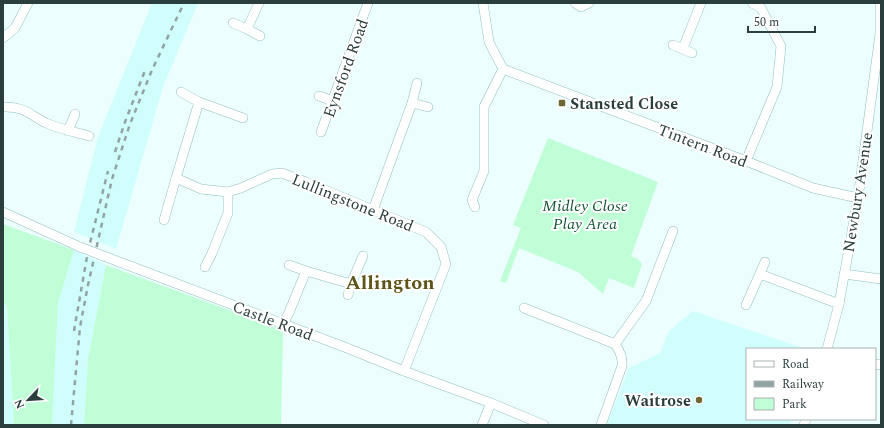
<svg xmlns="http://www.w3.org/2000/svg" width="884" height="428" viewBox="0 0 884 428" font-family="Spectral,serif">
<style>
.built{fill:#cffefd}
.green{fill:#bffed7}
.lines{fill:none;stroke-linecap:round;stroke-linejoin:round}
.minor-casing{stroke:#90bfbf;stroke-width:10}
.minor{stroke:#fff;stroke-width:9}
.rail{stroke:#91a4a3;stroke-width:2.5;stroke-dasharray:5 5;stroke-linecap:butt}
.minor-bridge-casing{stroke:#90bfbf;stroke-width:10;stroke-linecap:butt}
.minor-bridge{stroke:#fff;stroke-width:9}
.poi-dot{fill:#706834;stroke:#fff;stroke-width:1.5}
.labels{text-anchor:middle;stroke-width:4;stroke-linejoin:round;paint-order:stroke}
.street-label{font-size:16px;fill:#2b3e3e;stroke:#fff}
.poi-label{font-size:16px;font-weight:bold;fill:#2b3e3e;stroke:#fff;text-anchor:start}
.park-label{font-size:16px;font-style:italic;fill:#155636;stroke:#fff}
.district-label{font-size:20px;font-weight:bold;fill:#5e5518;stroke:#fff}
</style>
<rect width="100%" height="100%" fill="#ecfffe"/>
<g class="built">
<polygon points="152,3 198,3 163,87 116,249 74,232 98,137"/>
<polygon points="74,250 106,265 88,359 84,425 52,425 58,303"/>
<polygon points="3,302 7,307 14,425 3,425"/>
<polygon points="693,311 806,349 747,349 747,419 792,419 790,425 607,425 629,368 660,353 669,331"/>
</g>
<g class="green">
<polygon points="548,138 658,182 631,256 638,259 642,264 634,288 609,278 603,294 578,272 519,248 506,283 500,281 521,228 513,225"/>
<polygon points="3,224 74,250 58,303 52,425 14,425 7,307 3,302"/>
<polygon points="106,265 283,330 281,425 84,425 88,359"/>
</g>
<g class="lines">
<defs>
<g id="minor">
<polyline points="483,3 489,42 503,69 746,161 813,188 858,198"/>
<polyline points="575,3 581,7 589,3"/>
<polyline points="233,23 247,29 260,36"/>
<polyline points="247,29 259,3"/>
<polyline points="3,38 15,28 28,3"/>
<polyline points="673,45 692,53"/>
<polyline points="683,48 701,3"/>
<polyline points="181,92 199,102 243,118"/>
<polyline points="319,96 333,101"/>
<polyline points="412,103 428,107"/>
<path d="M3 107C24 106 30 115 46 123 60 129 75 132 89 136"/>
<polyline points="68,131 75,114"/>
<polyline points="321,132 368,3"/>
<polyline points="746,161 777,87 781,46 761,8 752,3"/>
<polyline points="176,178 199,102"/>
<polyline points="475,207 472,200 484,171 484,107 503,69"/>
<polyline points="373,210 412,103 417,83"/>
<polyline points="3,212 80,247"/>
<polyline points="164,220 176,178 201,189 228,192 241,188 272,174 282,173 306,182 426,232 441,247 446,264 404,371"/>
<polyline points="101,255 347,348 404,371 491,403 544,425"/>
<polyline points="289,265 306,271 351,284"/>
<polyline points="205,267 212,253 228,213 228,192"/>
<polyline points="760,274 839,304"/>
<polyline points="844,274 881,279"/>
<polyline points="348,295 351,284 363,256"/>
<polyline points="746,305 765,262"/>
<path d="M524 308 615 344C620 351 623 357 622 366L601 425"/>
<polyline points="283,323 288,315 306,271"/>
<polyline points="615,344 646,301 673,231"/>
<polyline points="827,349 839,304 858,198 880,34 880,3"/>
<polyline points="875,364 881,365"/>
<polyline points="482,425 491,403"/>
<polyline points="804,425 806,419"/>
</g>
</defs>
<use href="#minor" class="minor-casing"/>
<use href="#minor" class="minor"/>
<g class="rail">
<polyline points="115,152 125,122 146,68"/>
<polyline points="74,331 88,251 108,171"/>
<polyline points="71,425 80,327 88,285 112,179 130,124 152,70 184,3"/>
</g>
<defs>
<polyline id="minor-bridge" points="80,247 101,255"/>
</defs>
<use href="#minor-bridge" class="minor-bridge-casing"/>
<use href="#minor-bridge" class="minor-bridge"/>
</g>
<g class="poi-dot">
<rect x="558" y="99" width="8" height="8" rx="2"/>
<circle cx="699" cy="400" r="4"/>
</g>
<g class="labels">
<g class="street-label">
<text transform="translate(345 68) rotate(-70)" y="6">Eynsford Road</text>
<text transform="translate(703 145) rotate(21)" y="6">Tintern Road</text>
<text transform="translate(857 192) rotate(-81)" y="6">Newbury Avenue</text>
<text transform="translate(353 202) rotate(22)" y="6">Lullingstone Road</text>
<text transform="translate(273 320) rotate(21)" y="6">Castle Road</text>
</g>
<g class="poi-label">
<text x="570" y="109">Stansted Close</text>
<text x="691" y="406" text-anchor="end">Waitrose</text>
</g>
<g class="park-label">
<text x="585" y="211">Midley Close<tspan x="585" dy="18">Play Area</tspan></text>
</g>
<g class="district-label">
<text x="390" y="289">Allington</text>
</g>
</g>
<rect width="884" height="428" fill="none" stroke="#2b3e3e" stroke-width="8"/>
<rect x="746" y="348" width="130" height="72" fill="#ffffff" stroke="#aab2b2"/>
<rect x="754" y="361" width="20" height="6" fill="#ffffff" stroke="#aab2b2"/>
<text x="782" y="368" font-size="12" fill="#2b3e3e">Road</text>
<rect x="754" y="381" width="20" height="6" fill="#91a4a3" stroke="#aab2b2"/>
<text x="782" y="388" font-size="12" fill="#2b3e3e">Railway</text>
<rect x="754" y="398" width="20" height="12" fill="#bffed7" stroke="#aab2b2"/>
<text x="782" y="408" font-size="12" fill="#2b3e3e">Park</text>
<g transform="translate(28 400) rotate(245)" stroke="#ffffff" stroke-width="3" paint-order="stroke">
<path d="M0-3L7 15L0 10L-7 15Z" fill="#2b3e3e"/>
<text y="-6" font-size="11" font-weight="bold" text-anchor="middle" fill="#2b3e3e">N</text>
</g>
<path d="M748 26v6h67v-6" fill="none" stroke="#2b3e3e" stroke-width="2"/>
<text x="754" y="26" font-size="12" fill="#2b3e3e" stroke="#ffffff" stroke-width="3" paint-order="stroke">50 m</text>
</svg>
